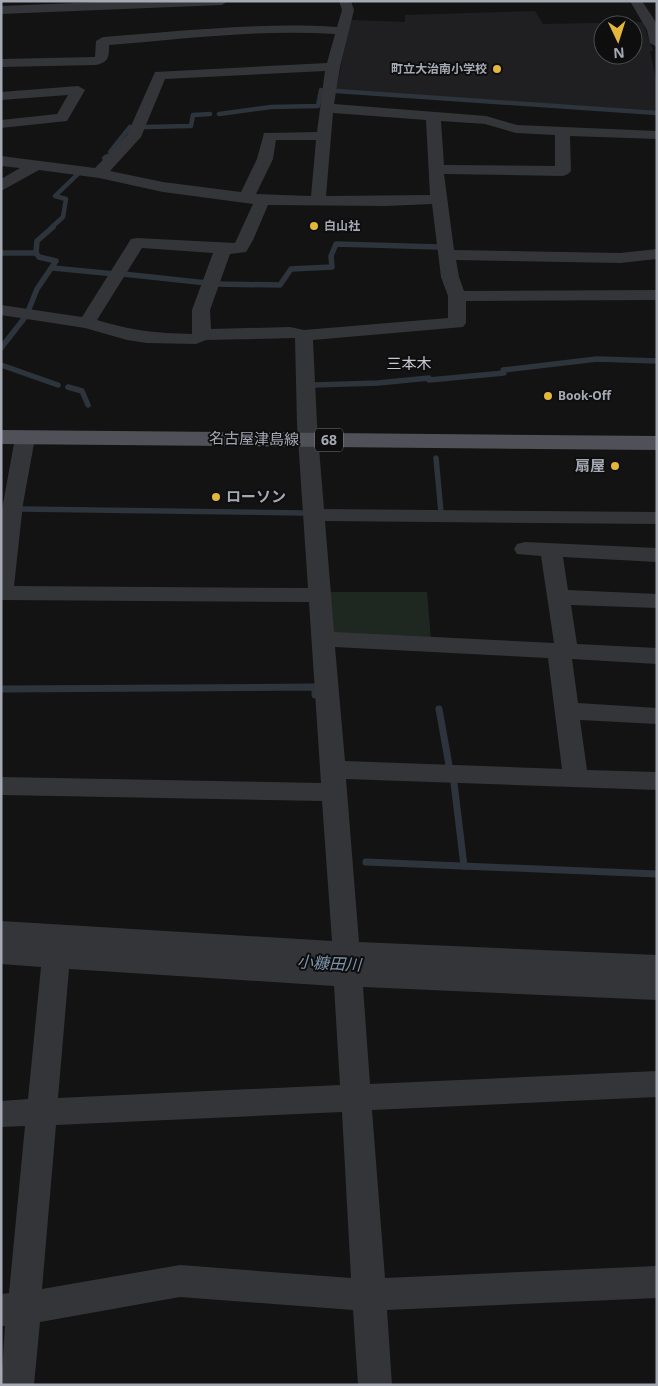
<svg xmlns="http://www.w3.org/2000/svg" width="658" height="1386" viewBox="0 0 658 1386" font-family="'Noto Sans','Noto Sans JP',sans-serif">
<style>
.built{fill:#1f1f21;fill-rule:evenodd}
.green{fill:#1f2721}
.lines{fill:none;stroke-linecap:round;stroke-linejoin:round}
.stream-far2{stroke:#2d343c;stroke-width:4.5}
.stream-far1{stroke:#2d343c;stroke-width:5.5}
.stream{stroke:#2d343c;stroke-width:7}
.minor{fill:#343539;fill-rule:evenodd}
.major{fill:#505158;fill-rule:evenodd}
.poi-dot{fill:#e3b63c;stroke:#0e0e0f;stroke-width:2}
.labels{text-anchor:middle;stroke-width:4;stroke-linejoin:round;paint-order:stroke}
.far-poi-label{font-size:12px;font-weight:bold;fill:#a5a9b4;stroke:#0e0e0f;text-anchor:start}
.shield{fill:#0e0e0f;stroke:#787a82;stroke-width:1}
.shield-label{font-size:14px;font-weight:bold;fill:#a5a9b4}
.far-quarter-label{font-size:15px;fill:#c6c8d0;stroke:#0e0e0f}
.street-label{font-size:15px;fill:#a5a9b4;stroke:#0e0e0f}
.poi-label{font-size:15px;font-weight:bold;fill:#a5a9b4;stroke:#0e0e0f;text-anchor:end}
.water-label{font-size:16px;font-style:italic;fill:#7f94ac;stroke:#0e0e0f}
</style>
<rect width="100%" height="100%" fill="#131314"/>
<path class="built" d="M535 11 543 24 643 22 653 51H650L657 83V113L336 91 350 20 405 22V15ZM603 25H633V55H603Z"/>
<polygon class="green" points="330,592 427,592 431,640 338,635 332,630"/>
<g class="lines">
<g class="stream-far2">
<polyline points="336,91 657,113"/>
<polyline points="219,114 271,107 318,106 321,90"/>
<polyline points="144,127 191,126 193,115 210,114"/>
<polyline points="110,152 130,127"/>
<polyline points="104,158 107,156"/>
<polyline points="51,228 63,217 66,199 55,196 80,172"/>
</g>
<g class="stream-far1">
<polyline points="1,253 36,253 39,257 56,261 37,289 29,309"/>
<polyline points="36,253 37,241 53,227"/>
<polyline points="53,268 115,274"/>
<polyline points="123,274 207,283"/>
<polyline points="215,284 280,285 291,269 332,267 331,256 336,244 439,247"/>
<polyline points="1,348 26,316"/>
<polyline points="1,365 58,385"/>
<polyline points="314,385 378,383 429,378 429,380 504,373 503,370 597,359 657,361"/>
<polyline points="68,387 82,391 88,405"/>
<polyline points="436,458 441,512"/>
<polyline points="20,509 302,513"/>
</g>
<g class="stream">
<polyline points="1,689 315,687 315,695"/>
<polyline points="439,709 449,765"/>
<polyline points="454,783 464,866"/>
<polyline points="366,862 657,874"/>
</g>
<g class="minor">
<polygon points="122,1 228,1 222,5 1,14 1,6"/>
<path d="M339 1H351L354 10 340 67 334 104 486 116 517 125 657 131V139L570 136 571 171 568 174 563 176 444 174 454 250 620 253 657 249V259L620 263 456 260 459 277 464 291 657 290V300L466 301V323L463 327 313 340 317 424 324 509 657 512V524L325 521 334 632 554 643 541 556 517 554 514 549 517 544 525 542 657 548V562L563 557 568 590 657 594V608L571 605 577 644 657 648V664L572 659 578 703 657 708V724L580 720 587 770 657 772V790L346 779 359 942 657 955V1000L363 987 370 1084 657 1071V1097L372 1110 385 1278 657 1266V1298L387 1310 392 1385H358L353 1310 180 1297 40 1322 34 1385H1L5 1326H1V1294L9 1293 25 1126 1 1127V1101L28 1099 41 967 1 964V921L332 941 322 801 1 795V777L321 783 309 602 1 600V515L15 438 18 434 25 432 32 434 35 438 23 504 14 586 308 588 297 424 295 338 206 340 196 344 147 343 127 340 85 328 1 315V305L82 317 131 239 137 238 235 243 253 204 163 192 99 178 39 170 1 191V179L20 168 1 166V156L95 168 127 135 155 72 327 63 335 34C260 29 184 39 109 45 109 57 109 62 96 65L1 67V59L95 57 96 41 103 37C180 31 259 22 337 27L342 10ZM325 71 317 132 264 133 257 159 241 192 163 182 110 171 141 137 165 79ZM333 113 426 120 430 195 326 196ZM441 121 485 124 516 133 555 135V166L444 165ZM276 140H316L311 196 256 194 273 159ZM432 204 441 277 448 296V318L304 330 290 327 211 329 210 310 230 254 246 252 253 240 268 205 386 206ZM142 248 213 253 192 310V334C155 333 134 331 97 320ZM335 647 548 658 562 769 345 761ZM69 969 334 986 340 1085 58 1098ZM342 1112 351 1278 180 1265 42 1289 56 1125Z"/>
<polygon points="630,1 642,1 657,24 657,47 650,43 647,30"/>
<polygon points="78,86 85,90 67,121 1,128 1,120 57,114 68,95 1,100 1,92"/>
</g>
<polygon class="major" points="1,430 657,436 657,450 1,444"/>
</g>
<g class="poi-dot">
<circle cx="497" cy="69" r="5"/>
<circle cx="314" cy="226" r="5"/>
<circle cx="548" cy="396" r="5"/>
<circle cx="615" cy="466" r="5"/>
<circle cx="216" cy="497" r="5"/>
</g>
<g class="labels">
<g class="far-poi-label">
<text x="487" y="73" text-anchor="end">町立大治南小学校</text>
<text x="324" y="230">白山社</text>
<text x="558" y="400">Book-Off</text>
</g>
<rect class="shield" x="315" y="428.5" width="28" height="23" rx="4"/>
<g class="shield-label">
<text x="329" y="445">68</text>
</g>
<g class="far-quarter-label">
<text x="409" y="369">三本木</text>
</g>
<g class="street-label">
<text transform="translate(254 439) rotate(1)" y="5">名古屋津島線</text>
</g>
<g class="poi-label">
<text x="605" y="471">扇屋</text>
<text x="226" y="502" text-anchor="start">ローソン</text>
</g>
<g class="water-label">
<text transform="translate(329 963) rotate(3)" y="6">小糠田川</text>
</g>
</g>
<rect width="658" height="1386" fill="none" stroke="#a5a9b4" stroke-width="5"/>
<g transform="translate(618 40) rotate(176)"><circle r="24" fill="#0e0e0f" stroke="#4a4c51"/>
<path d="M0-4L9 19L0 12L-9 19Z" fill="#e3b63c"/>
<text y="-8" font-size="14" font-weight="bold" text-anchor="middle" fill="#a5a9b4">N</text>
</g>
</svg>
